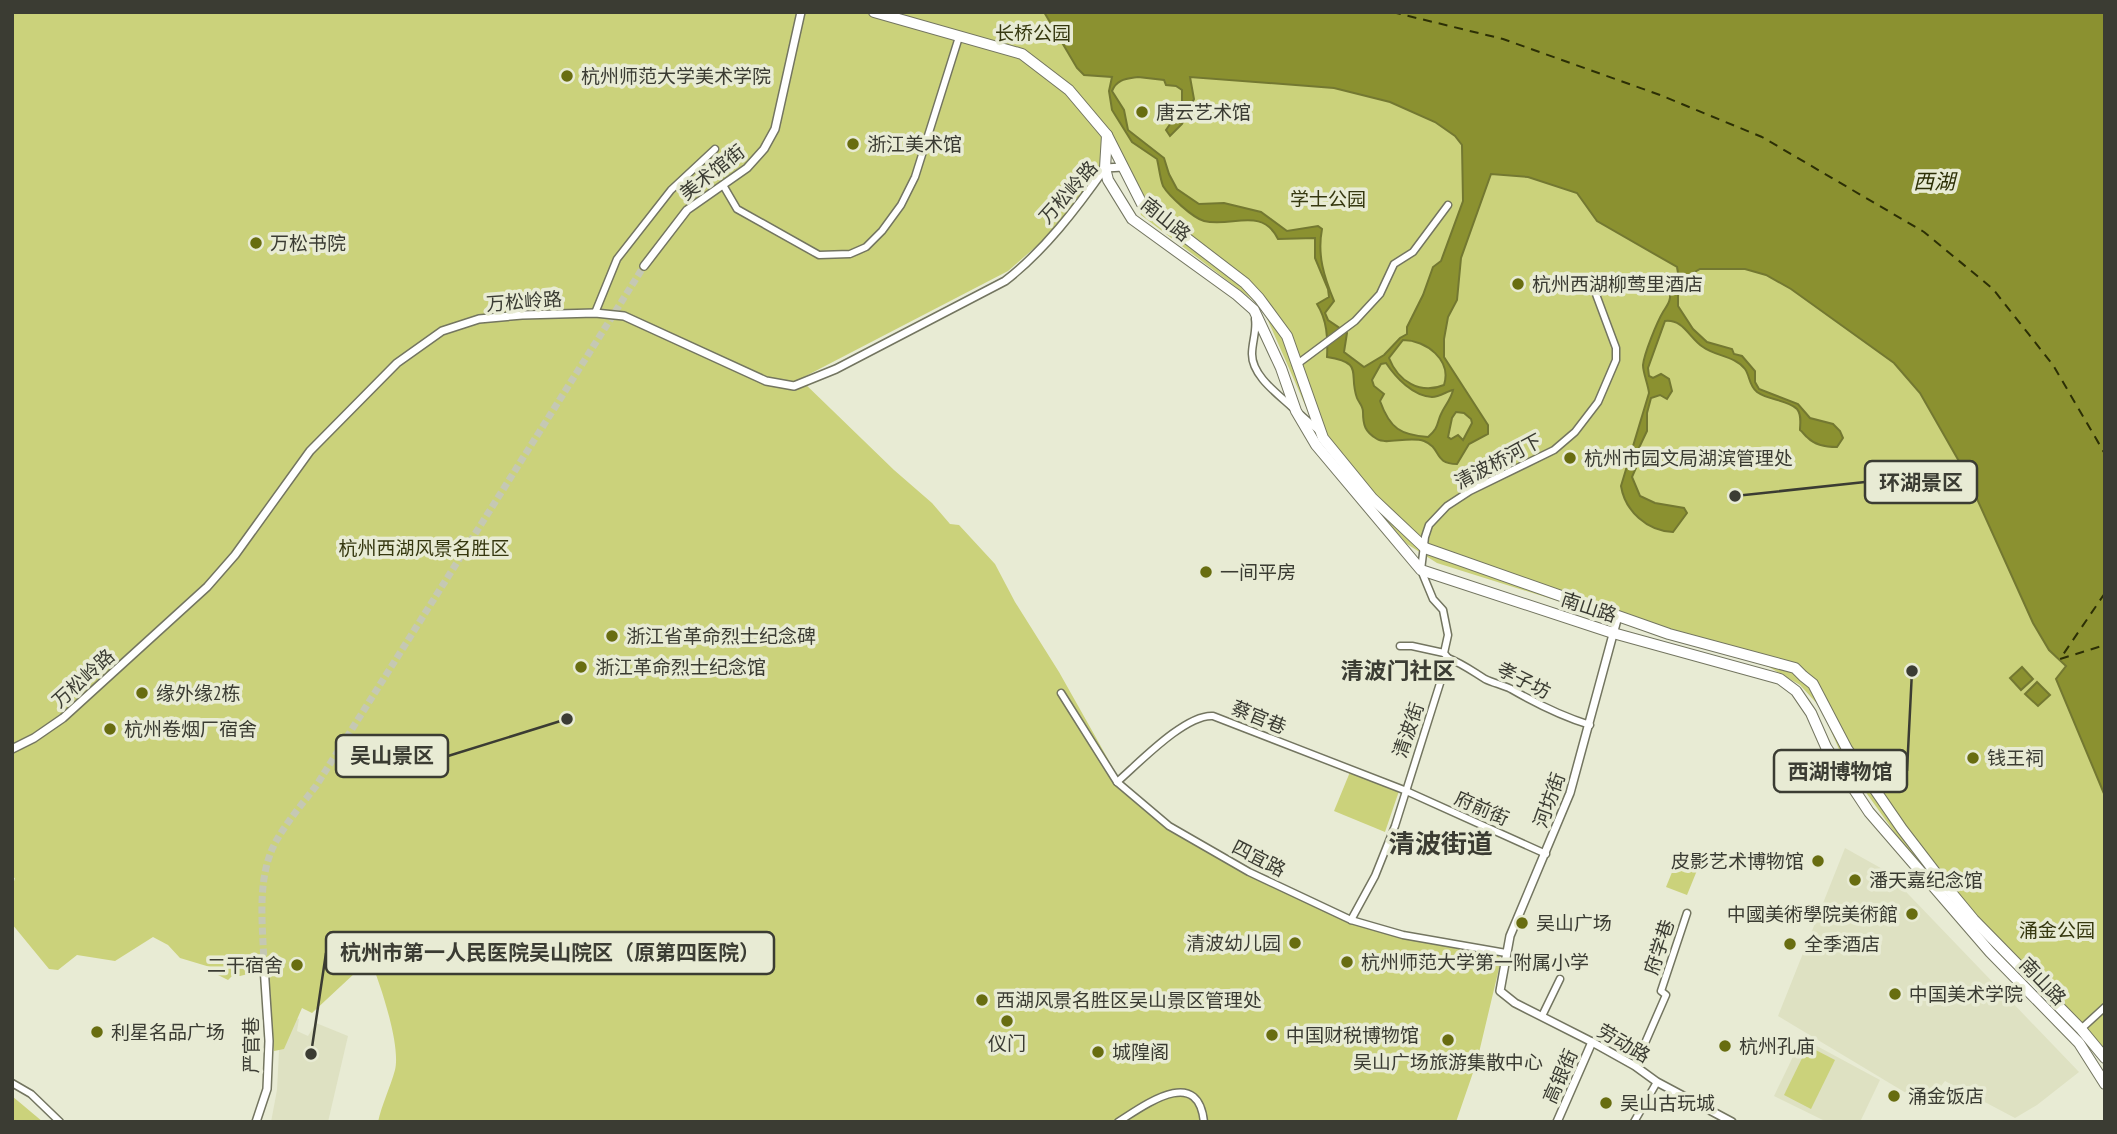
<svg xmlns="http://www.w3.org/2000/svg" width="2117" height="1134" viewBox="0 0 2117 1134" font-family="'PT Sans Narrow','Noto Sans SC',sans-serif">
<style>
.built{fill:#dee1c2}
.green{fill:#cbd27b}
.water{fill:#8b9130;stroke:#737831;stroke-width:2;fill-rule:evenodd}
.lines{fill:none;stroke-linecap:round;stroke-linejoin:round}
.ferry{stroke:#2c2f05;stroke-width:2;stroke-dasharray:9 7;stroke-linecap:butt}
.tertiary-tunnel{stroke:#c5c8b4;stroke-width:7;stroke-dasharray:7 3.5;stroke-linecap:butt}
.minor-casing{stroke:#737560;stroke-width:9}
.tertiary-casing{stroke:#737560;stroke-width:10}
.primary-casing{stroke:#737560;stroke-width:12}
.minor{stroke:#fff;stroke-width:6}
.tertiary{stroke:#fff;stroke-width:7}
.primary{stroke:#fff;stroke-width:10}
.poi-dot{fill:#686d10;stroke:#e8ebd4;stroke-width:2.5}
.labels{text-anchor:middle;stroke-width:7;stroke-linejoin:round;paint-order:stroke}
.park-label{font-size:19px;fill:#363810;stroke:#e8ebd4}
.poi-label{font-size:19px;fill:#3b3c33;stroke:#e8ebd4;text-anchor:start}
.street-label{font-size:19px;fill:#3b3c33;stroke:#e8ebd4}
.water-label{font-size:21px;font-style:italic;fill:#2c2f05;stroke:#e8ebd4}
.quarter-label{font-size:23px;font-weight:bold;fill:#3b3c33;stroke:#e8ebd4}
.district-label{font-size:26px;font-weight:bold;fill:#3b3c33;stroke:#e8ebd4}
.leader{fill:none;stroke:#3b3c33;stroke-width:2.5}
.callout-dot{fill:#3b3c33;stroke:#e8ebd4;stroke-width:2.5}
.callout{fill:#e8ebd4;stroke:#3b3c33;stroke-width:2.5}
.callout-label{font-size:21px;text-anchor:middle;font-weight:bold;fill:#3b3c33}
</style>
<rect width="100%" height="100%" fill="#e8ebd4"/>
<g class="built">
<polygon points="1845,848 1886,871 2079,1072 2037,1105 2015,1118 1945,1081 1926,1105 1778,1016"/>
<polygon points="281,1013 299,1019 297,1031 308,1036 316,1023 348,1036 328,1122 271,1122 277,1090"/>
<polygon points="1802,1038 1880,1080 1860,1122 1827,1122 1774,1096"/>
</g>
<g class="green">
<path d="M12 12H2105V1060L2078 1028 1954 906 1907 850 1845 763 1821 708 1800 685 1769 667 1437 563 1407 544 1324 448 1266 316 1253 300 1141 215 1115 152 1080 199 1040 243 1008 271 800 379 894 470 932 503 950 524 959 525 995 564 1015 602 1059 672 1126 791 1196 844 1379 931 1496 950 1501 960 1477 1061 1456 1122H378C382 1104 390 1088 395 1070 401 1045 380 983 370 959L312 1013 302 1008 284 1049 274 1051 260 971 240 976 234 974 228 980 212 972 210 967 180 958 168 945 153 937 115 961 77 955 58 970 49 969 12 924V888L15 878 12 877Z"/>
<polygon points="1350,772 1399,791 1385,832 1334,811"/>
<polygon points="1679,855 1700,863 1687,895 1666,887"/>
<polygon points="1808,1046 1835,1060 1811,1109 1784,1095"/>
<polygon points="12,1096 43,1122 12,1122"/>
</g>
<g class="water">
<path d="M1044 12H2105V796L2056 679 2066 666 2049 650 2033 623 1964 470 1920 393 1894 363 1791 289 1766 275 1745 269H1700L1688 276 1678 288V306L1693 329 1707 342 1732 349 1734 354 1742 356 1755 371V382L1759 389 1798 404 1810 418 1833 424 1840 431 1843 438 1837 447C1827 447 1815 445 1808 438 1805 436 1803 432 1800 430 1800 423 1802 415 1797 409 1787 399 1769 401 1757 392 1749 386 1750 376 1745 369 1735 356 1715 356 1703 347 1689 338 1684 319 1665 321L1648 368 1649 376 1653 378 1661 374 1669 379 1672 391 1667 399 1660 395 1651 398 1647 413V431L1637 452 1639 461 1632 477 1640 496 1655 503 1684 508 1687 513 1673 532C1647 531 1625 511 1621 486L1649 393C1648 384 1643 373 1643 365 1644 354 1657 322 1663 312 1668 304 1671 301 1670 291L1655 285 1657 279 1666 281 1676 278 1678 273 1677 267 1597 221 1577 193 1528 177 1491 174 1461 258 1457 300 1448 317 1444 339V357L1488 425V434L1469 444 1457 464C1433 464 1442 448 1424 441 1409 436 1386 445 1377 439 1365 432 1363 425 1363 412 1363 406 1359 403 1357 398 1348 373 1365 363 1327 357 1328 338 1327 320 1317 304L1329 297 1328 289 1315 258V238L1278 239C1262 206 1231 228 1204 221 1193 218 1169 196 1163 186 1160 178 1159 167 1157 159L1132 142 1112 110 1109 91 1112 77 1084 75 1077 68ZM1138 77 1164 80 1166 85 1176 86 1182 90V107L1166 130 1170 136 1182 124 1194 99 1190 77 1334 88 1390 102 1435 122 1455 136 1462 145 1463 201 1441 261 1433 267 1423 295 1407 327V334L1400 338 1384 355 1364 367 1344 352 1347 333 1328 320 1325 313 1334 301C1324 277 1317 255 1322 229L1318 226 1287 231 1261 212 1224 203 1199 204 1177 189 1169 174 1164 158 1128 130 1124 110 1112 91C1117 79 1126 79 1138 77ZM1403 340C1426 340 1452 360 1444 385 1420 395 1398 381 1389 358ZM1386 363C1396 378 1413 396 1432 397 1440 397 1447 391 1453 390 1451 399 1446 404 1442 412 1436 423 1440 427 1428 437 1401 435 1390 429 1380 401L1384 394 1374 386 1372 380 1381 364ZM1456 412 1464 413 1471 419 1472 423 1463 440 1458 435 1451 439 1448 437 1452 418Z"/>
<polygon points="2022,667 2033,679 2021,690 2010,678"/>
<polygon points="2037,682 2050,695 2038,706 2025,694"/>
</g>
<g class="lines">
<g class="ferry">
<polyline points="1392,12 1503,39 1660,95 1762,137 1924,232 1993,289 2053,365 2105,454"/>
<polyline points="2105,593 2060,659 2105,645"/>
</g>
<path class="tertiary-tunnel" d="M264 966C263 926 256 880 275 843 286 823 302 804 316 786L644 266"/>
<defs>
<g id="minor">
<polyline points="723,185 737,209 819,255 850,254 866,247 882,231 901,205 915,177 959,37"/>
<polyline points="595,313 617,259 671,190 715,149"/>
<path d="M1255 319C1257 331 1252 342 1252 354 1252 376 1278 394 1293 408"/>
<polyline points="1296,365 1355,321 1380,294 1394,264 1413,252 1448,205"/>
<polyline points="1301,415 1319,431"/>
<polyline points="1400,646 1412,646 1444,653"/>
<path d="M1448 658C1463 664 1472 671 1485 679 1493 683 1503 685 1511 689 1537 704 1561 716 1590 725"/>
<polyline points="1061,693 1117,782 1169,826 1249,872 1351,920 1403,935 1506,953"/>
<path d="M1117 782C1138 764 1185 714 1213 716L1404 790 1546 854"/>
<polyline points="1351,920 1375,876 1395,826 1448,658 1444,653 1448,635 1443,610 1433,599 1421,570 1425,537 1429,525 1447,506 1470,491 1554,450 1575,432 1598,402 1616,360 1616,348 1594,289"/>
<polyline points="1542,1016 1560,979"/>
<polyline points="2081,1029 2105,1007"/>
<polyline points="1635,1066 1666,995 1661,991 1687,913"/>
<polyline points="12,1083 31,1094 60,1122"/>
<path d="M1118 1122C1145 1105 1198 1065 1204 1122"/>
<polyline points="1634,1122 1657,1082"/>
</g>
<g id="tertiary">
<polyline points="644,266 687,210 747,168 764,149 775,129 801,12"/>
<polyline points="1618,616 1570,793 1510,936 1500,991 1515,1003 1592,1042 1635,1066 1657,1082 1732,1122"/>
<path d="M12 749 34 738 63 718 207 587 235 555 310 451 397 363 442 331 479 319 522 315 595 313 624 316 766 381 794 386 836 369 1005 281C1044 251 1077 208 1105 168L1123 167"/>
<polyline points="256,1122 267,1089 269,1041 264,966"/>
<polyline points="1557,1122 1592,1042"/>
</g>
<g id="primary">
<polyline points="874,12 1022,54 1069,90 1107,135 1142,204 1245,283 1259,298 1287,336 1323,438 1372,498 1425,548 1669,634 1795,668 1803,676 1813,684 1847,749 1902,829 1945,885 1974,920 2081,1029 2105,1058"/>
<polyline points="1107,135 1105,168 1108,180 1132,219 1237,295 1254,310 1281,368 1296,411 1316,445 1421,570 1613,633 1780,679 1796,691 1811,713 1826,747 1869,812 1990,952 2079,1043 2105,1084"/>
</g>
</defs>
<use href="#minor" class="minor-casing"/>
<use href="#tertiary" class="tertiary-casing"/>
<use href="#primary" class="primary-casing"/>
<use href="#minor" class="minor"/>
<use href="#tertiary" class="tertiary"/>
<use href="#primary" class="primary"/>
</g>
<g class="poi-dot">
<circle cx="567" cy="76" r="7"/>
<circle cx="1142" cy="112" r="7"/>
<circle cx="853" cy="144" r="7"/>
<circle cx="256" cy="243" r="7"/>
<circle cx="1518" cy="284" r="7"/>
<circle cx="1570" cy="458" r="7"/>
<circle cx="1206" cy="572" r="7"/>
<circle cx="612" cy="636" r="7"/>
<circle cx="581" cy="667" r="7"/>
<circle cx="142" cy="693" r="7"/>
<circle cx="110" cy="729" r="7"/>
<circle cx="1973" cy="758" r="7"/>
<circle cx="1818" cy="861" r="7"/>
<circle cx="1855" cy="880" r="7"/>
<circle cx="1912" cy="914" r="7"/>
<circle cx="1522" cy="923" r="7"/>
<circle cx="1295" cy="943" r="7"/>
<circle cx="1790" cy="944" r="7"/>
<circle cx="1347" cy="962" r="7"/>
<circle cx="297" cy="965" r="7"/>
<circle cx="1895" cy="994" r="7"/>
<circle cx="982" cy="1000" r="7"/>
<circle cx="1007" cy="1021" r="7"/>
<circle cx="97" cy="1032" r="7"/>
<circle cx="1272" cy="1035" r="7"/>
<circle cx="1448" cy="1040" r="7"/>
<circle cx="1725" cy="1046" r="7"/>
<circle cx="1098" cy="1052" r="7"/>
<circle cx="1894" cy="1096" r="7"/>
<circle cx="1606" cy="1103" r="7"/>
</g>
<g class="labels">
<g class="park-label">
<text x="1033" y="40">长桥公园</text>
<text x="1328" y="206">学士公园</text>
<text x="424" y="555">杭州西湖风景名胜区</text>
<text x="2057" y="937">涌金公园</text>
</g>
<g class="poi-label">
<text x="581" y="83">杭州师范大学美术学院</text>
<text x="1156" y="119">唐云艺术馆</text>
<text x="867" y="151">浙江美术馆</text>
<text x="270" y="250">万松书院</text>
<text x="1532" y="291">杭州西湖柳莺里酒店</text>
<text x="1584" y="465">杭州市园文局湖滨管理处</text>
<text x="1220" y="579">一间平房</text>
<text x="626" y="643">浙江省革命烈士纪念碑</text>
<text x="595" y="674">浙江革命烈士纪念馆</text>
<text x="156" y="700">缘外缘2栋</text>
<text x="124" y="736">杭州卷烟厂宿舍</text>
<text x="1987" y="765">钱王祠</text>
<text x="1804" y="868" text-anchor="end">皮影艺术博物馆</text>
<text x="1869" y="887">潘天嘉纪念馆</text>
<text x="1898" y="921" text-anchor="end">中國美術學院美術館</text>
<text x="1536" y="930">吴山广场</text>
<text x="1281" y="950" text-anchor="end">清波幼儿园</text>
<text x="1804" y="951">全季酒店</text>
<text x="1361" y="969">杭州师范大学第一附属小学</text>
<text x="283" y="972" text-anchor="end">二干宿舍</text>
<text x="1909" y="1001">中国美术学院</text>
<text x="996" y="1007">西湖风景名胜区吴山景区管理处</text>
<text x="111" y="1039">利星名品广场</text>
<text x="1286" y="1042">中国财税博物馆</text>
<text x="1007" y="1050" text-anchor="middle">仪门</text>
<text x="1739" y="1053">杭州孔庙</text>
<text x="1112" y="1059">城隍阁</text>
<text x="1448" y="1069" text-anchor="middle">吴山广场旅游集散中心</text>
<text x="1908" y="1103">涌金饭店</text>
<text x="1620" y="1110">吴山古玩城</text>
</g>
<g class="street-label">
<text transform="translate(712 172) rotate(-38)" y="7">美术馆街</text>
<text transform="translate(1068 192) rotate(-48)" y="7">万松岭路</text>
<text transform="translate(1166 219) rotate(39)" y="7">南山路</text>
<text transform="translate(524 301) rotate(-4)" y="7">万松岭路</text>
<text transform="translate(1498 461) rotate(-28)" y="7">清波桥河下</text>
<text transform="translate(1589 607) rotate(18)" y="7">南山路</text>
<text transform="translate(83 678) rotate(-42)" y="7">万松岭路</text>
<text transform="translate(1524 680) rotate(27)" y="7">孝子坊</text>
<text transform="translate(1259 717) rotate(22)" y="7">蔡官巷</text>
<text transform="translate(1408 730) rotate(-71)" y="7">清波街</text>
<text transform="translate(1549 800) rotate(-70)" y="7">河坊街</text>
<text transform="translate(1482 808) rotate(24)" y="7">府前街</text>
<text transform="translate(1259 858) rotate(27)" y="7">四宜路</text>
<text transform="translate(1659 947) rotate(-72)" y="7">府学巷</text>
<text transform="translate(2043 981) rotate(46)" y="7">南山路</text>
<text transform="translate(1624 1043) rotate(30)" y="7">劳动路</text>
<text transform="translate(251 1045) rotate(-90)" y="7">严官巷</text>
<text transform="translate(1560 1076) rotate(-66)" y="7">高银街</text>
</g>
<g class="water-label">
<text x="1934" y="189">西湖</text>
</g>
<g class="quarter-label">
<text x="1398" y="679">清波门社区</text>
</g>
<g class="district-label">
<text x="1441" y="853">清波街道</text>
</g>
</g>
<path class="leader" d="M1735 496L1865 482M567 719L448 756M1912 671L1907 771M311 1054L326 953"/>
<g class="callout-dot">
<circle cx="1735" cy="496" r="7"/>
<circle cx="567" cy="719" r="7"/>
<circle cx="1912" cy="671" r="7"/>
<circle cx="311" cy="1054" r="7"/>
</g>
<g class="callout">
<rect x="1865" y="461" width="112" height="42" rx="7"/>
<rect x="336" y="735" width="112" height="42" rx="7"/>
<rect x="1774" y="750" width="133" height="42" rx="7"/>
<rect x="326" y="932" width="448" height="42" rx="7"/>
</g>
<g class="callout-label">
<text x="1921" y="490">环湖景区</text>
<text x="392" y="763">吴山景区</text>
<text x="1840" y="779">西湖博物馆</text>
<text x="550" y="960">杭州市第一人民医院吴山院区（原第四医院）</text>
</g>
<rect width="2117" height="1134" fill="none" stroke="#3b3c33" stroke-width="28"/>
</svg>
